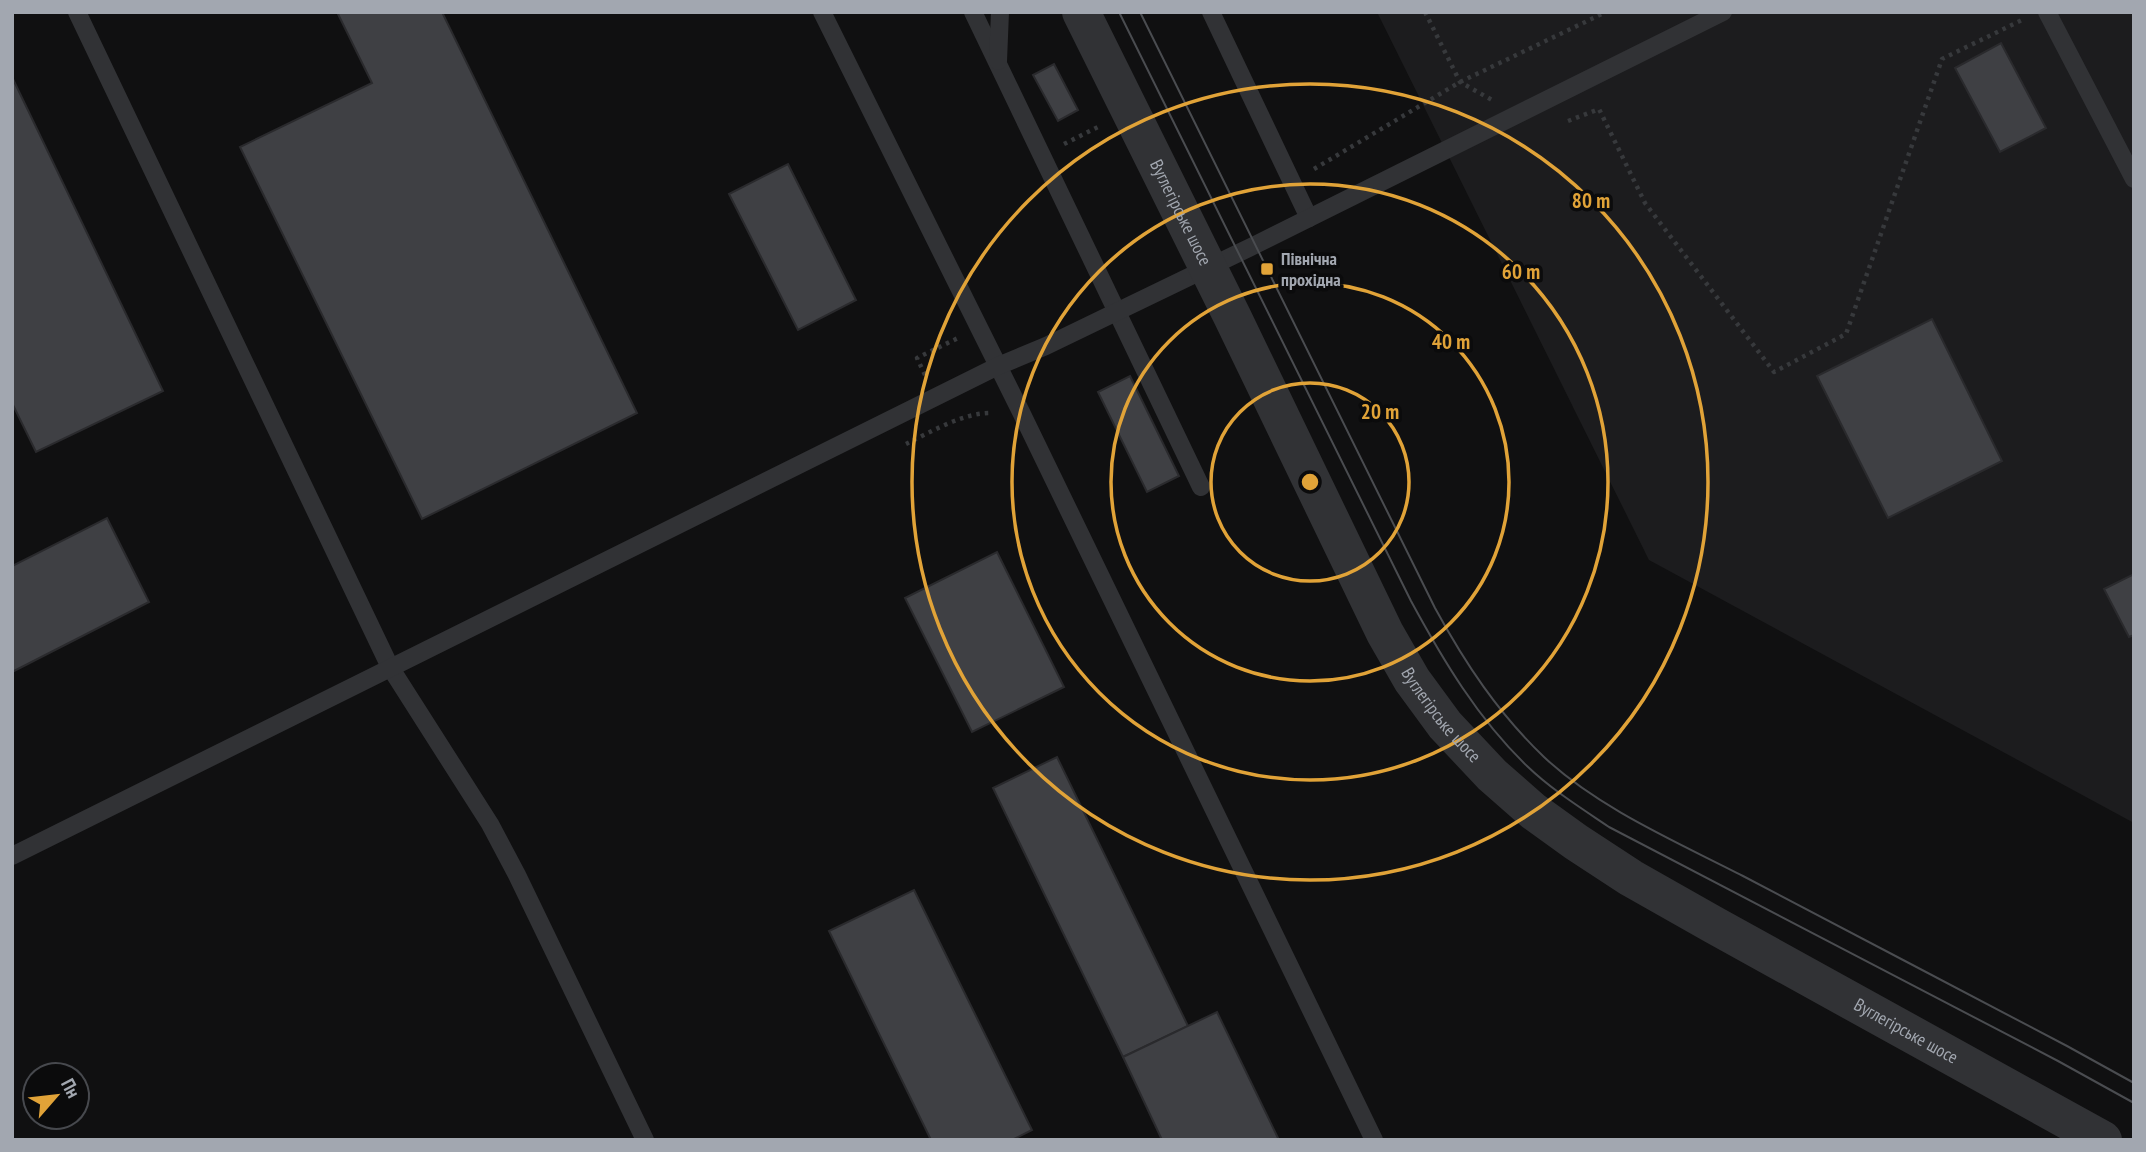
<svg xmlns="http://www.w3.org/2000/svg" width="2146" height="1152" viewBox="0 0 2146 1152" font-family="'PT Sans Narrow',sans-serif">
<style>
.built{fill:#1c1c1e}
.building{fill:#3f4044;stroke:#2a2a2d;stroke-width:2}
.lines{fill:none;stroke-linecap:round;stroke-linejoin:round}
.path{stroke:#37393c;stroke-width:4.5;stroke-dasharray:3.5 5;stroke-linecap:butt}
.service{stroke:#313235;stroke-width:18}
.tertiary{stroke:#313235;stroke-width:38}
.tram{stroke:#4a4c50;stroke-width:2}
.ring{fill:none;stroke:#e1a338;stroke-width:3.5}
.poi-dot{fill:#e1a338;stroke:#0b0b0c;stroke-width:2.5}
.labels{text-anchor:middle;stroke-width:7;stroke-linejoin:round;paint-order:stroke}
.street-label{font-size:18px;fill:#a2a7b0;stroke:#0b0b0c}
.poi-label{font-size:18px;font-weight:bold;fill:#a2a7b0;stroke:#0b0b0c;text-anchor:start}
.centre{fill:#e1a338;stroke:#0b0b0c;stroke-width:3.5}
.ring-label{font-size:21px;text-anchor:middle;font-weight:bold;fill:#e1a338;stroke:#0b0b0c;stroke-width:7;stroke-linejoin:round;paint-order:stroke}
</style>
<rect width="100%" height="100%" fill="#101011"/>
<polygon class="built" points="1377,12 2134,12 2134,823 1649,560"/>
<g class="building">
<polygon points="337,12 442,12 637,413 422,519 240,147 372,83"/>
<polygon points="2001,43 2046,128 2000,152 1955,68"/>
<polygon points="1054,64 1078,110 1058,121 1033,75"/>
<polygon points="12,77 163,391 36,452 12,403"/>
<polygon points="788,164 856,300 798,330 729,194"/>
<polygon points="1932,319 2002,461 1888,518 1817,376"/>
<polygon points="1130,376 1179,476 1147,492 1098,392"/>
<polygon points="107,518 149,602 12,672 12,566"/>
<polygon points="997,552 1064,687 972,732 905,598"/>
<polygon points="2134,574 2134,635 2129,637 2104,589"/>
<polygon points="1057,757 1188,1026 1123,1057 993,788"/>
<polygon points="914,890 1032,1130 1012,1140 931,1140 829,931"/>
<polygon points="1217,1012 1279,1140 1162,1140 1123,1057"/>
</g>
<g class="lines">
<g class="path">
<polyline points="1425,12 1460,82 1492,100"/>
<polyline points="1568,121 1599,109 1645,203 1774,372 1846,334 1942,59 2024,19"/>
<polyline points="1064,144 1100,126"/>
<polyline points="1314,169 1460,82 1606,12"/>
<polyline points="925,375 917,358 958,338"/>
<path d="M906 444C931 432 964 412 992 413"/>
</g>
<g class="service">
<polyline points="77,12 390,667 490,824 517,875 645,1140"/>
<polyline points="822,12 1021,412 1374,1140"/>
<polyline points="973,12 1201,487"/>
<polyline points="1211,12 1309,218"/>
<polyline points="2047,12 2134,179"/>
<polyline points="998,61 1000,12"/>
<polyline points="12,856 998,366 1046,346 1255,245 1723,12"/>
</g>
<path class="tertiary" id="s1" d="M1081 12 1232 316 1385 633 1412 680 1445 725 1492 775 1533 811 1576 842 1631 878 1714 925 2103 1140"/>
<g class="tram">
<path d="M1119 12 1411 601C1443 660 1478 719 1527 766 1552 790 1581 808 1609 827L2058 1061 2134 1103"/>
<path d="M1140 12 1435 608C1465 663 1498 713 1544 757 1598 808 1677 842 1743 876 1851 933 1959 989 2067 1046L2134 1083"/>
</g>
</g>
<g class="ring">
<circle cx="1310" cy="482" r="99"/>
<circle cx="1310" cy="482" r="199"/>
<circle cx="1310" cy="482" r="298"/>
<circle cx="1310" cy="482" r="398"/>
</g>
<rect class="poi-dot" x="1260" y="262" width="14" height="14" rx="3.5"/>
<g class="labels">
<g class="street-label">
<text dy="6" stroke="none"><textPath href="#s1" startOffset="224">Вуглегірське шосе</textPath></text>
<text dy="6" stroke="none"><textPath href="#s1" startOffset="791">Вуглегірське шосе</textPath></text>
<text dy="6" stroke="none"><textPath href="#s1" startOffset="1358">Вуглегірське шосе</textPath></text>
</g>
<g class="poi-label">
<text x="1281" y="265">Північна<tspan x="1281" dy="21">прохідна</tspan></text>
</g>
</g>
<circle cx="1310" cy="482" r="10" class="centre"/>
<g class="ring-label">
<text x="1591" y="208">80 m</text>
<text x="1521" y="279">60 m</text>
<text x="1451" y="349">40 m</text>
<text x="1380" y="419">20 m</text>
</g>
<rect width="2146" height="1152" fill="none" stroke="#a2a7b0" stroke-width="28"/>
<g transform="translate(56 1096) rotate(62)"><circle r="33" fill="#0b0b0c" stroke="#47494e" stroke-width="2"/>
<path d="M0-5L12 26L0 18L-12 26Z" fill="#e1a338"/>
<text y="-10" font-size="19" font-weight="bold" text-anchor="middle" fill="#a2a7b0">Пн</text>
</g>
</svg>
